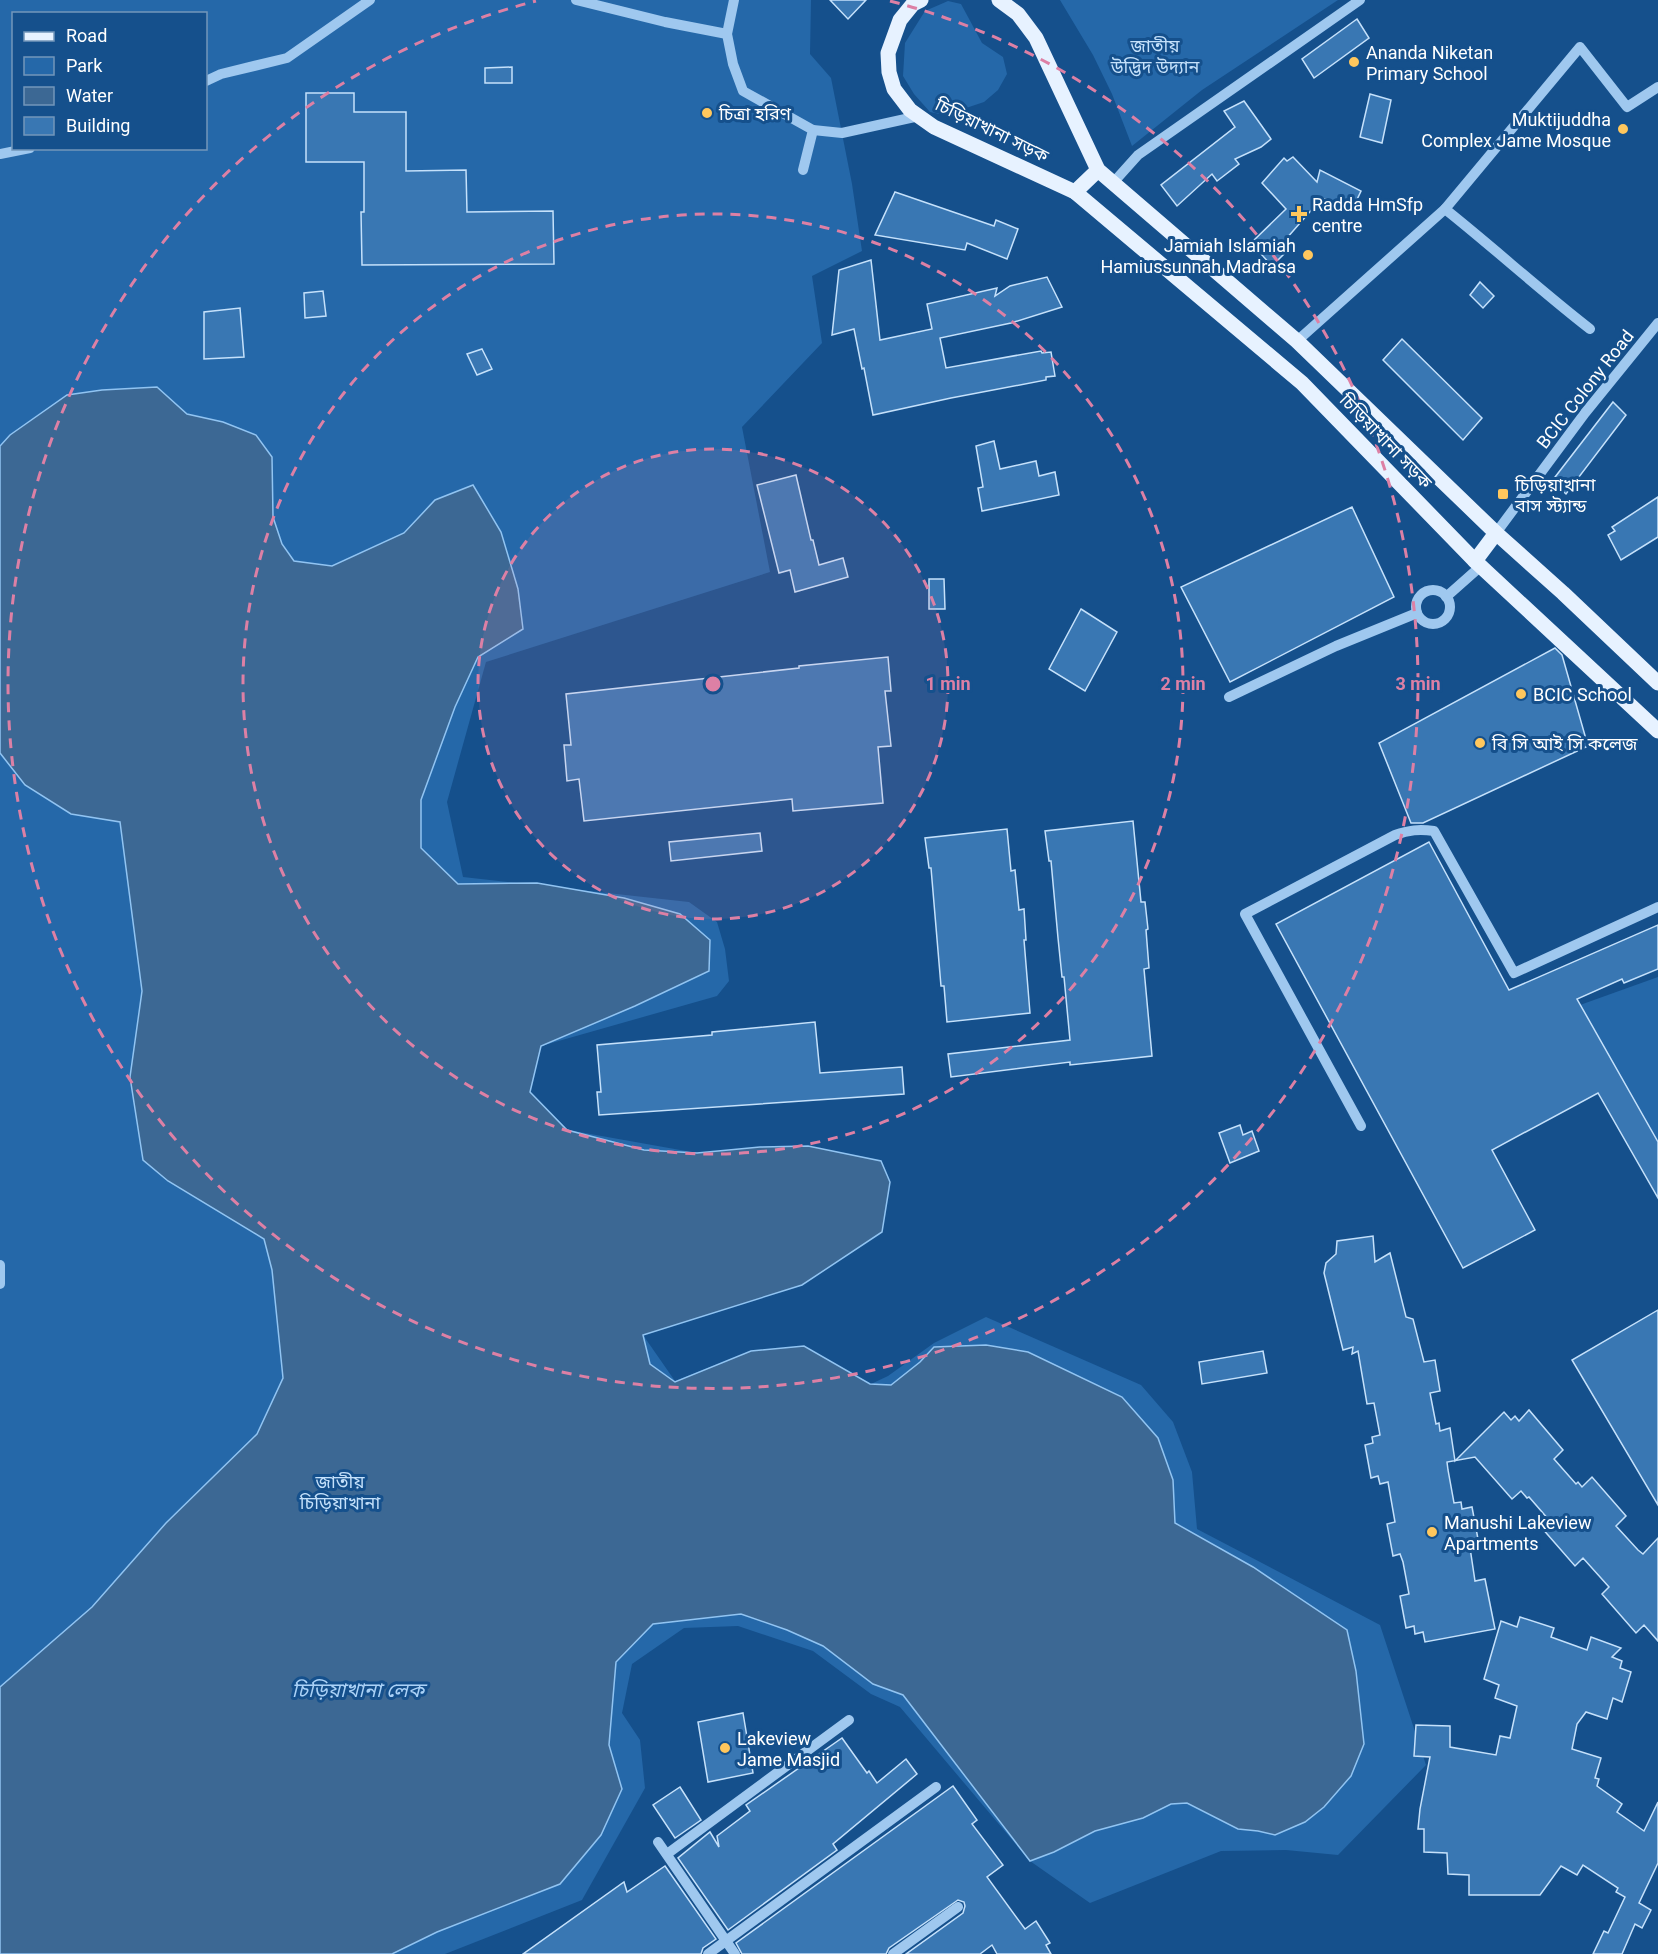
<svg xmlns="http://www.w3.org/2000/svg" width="1658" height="1954" font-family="Roboto,'Noto Sans Bengali',sans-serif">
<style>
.green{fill:#2568a9;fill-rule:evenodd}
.water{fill:#3c6894;stroke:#91c4f2;stroke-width:1.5}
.building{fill:#3977b3;stroke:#c5e1fb;stroke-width:1.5}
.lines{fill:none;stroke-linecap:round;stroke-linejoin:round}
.minor{stroke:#9fc8ef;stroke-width:10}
.major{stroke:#e7f2ff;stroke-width:15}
.ring{fill:none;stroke:#dd80a5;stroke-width:3;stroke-dasharray:10 8}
.poi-dot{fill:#ffc75d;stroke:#15508c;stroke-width:2}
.labels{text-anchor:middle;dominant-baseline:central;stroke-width:6;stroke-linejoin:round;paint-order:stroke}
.park-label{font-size:18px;fill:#c5e1fb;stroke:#15508c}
.poi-label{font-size:18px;fill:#fff;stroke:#15508c;text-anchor:start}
.street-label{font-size:18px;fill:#fff;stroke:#15508c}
.water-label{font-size:20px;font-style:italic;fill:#abd2f7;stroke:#15508c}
.centre{fill:#dd80a5;stroke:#15508c;stroke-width:3}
.ring-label{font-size:18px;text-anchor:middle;font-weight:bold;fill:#dd80a5;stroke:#15508c;stroke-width:6;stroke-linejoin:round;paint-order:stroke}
</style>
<rect width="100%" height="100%" fill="#15508c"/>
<!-- green -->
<g class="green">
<path d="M0,0H811L810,54L831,78L852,184L862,251L812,276L822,343L742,427L770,572L486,662L447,802L463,877L689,902L717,922L725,949L729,981L717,996L541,1046L530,1092L568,1130L697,1153L808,1146L881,1161L882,1232L802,1285L643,1335L675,1381L751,1351L804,1346L871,1384L888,1376L934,1343L986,1317L1141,1385L1173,1422L1192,1472L1197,1529L1380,1625L1426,1765L1338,1855L1286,1850L1221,1851L1090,1903L1030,1861L900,1707L871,1694L813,1651L738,1626L684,1628L632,1664L622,1713L640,1740L645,1788L582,1900L445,1954H0ZM14,14H206V148H14Z"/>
<path d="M1060,0H1338L1202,90L1132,146L1112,94L1093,55Z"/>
<path d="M948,1L961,4L982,43L1003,57L1007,74L998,90L984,102L945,115L930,112L914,94L903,76L905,43L925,11Z"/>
<path d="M1658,977V1142L1580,1005Z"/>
</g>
<!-- water -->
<path class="water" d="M157,387L187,414L223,422L256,435L272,457L273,517L282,544L294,561L332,566L404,533L435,500L473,485L501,532L518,589L523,629L478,657L455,707L421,800V848L458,884L537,883L624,898L680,914L710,940L709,971L635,1006L541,1046L530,1092L567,1130L644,1150L697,1153L760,1147L808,1146L881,1161L890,1182L882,1232L802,1285L643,1335L650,1364L675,1382L751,1351L804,1346L870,1384L891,1385L920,1362L934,1347L986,1345L1028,1352L1122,1397L1158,1438L1173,1480L1175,1523L1253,1567L1347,1630L1356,1671L1364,1744L1351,1776L1324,1807L1305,1822L1275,1835L1258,1831L1238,1829L1187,1803L1171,1804L1143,1818L1095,1831L1054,1852L1030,1861L903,1695L873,1684L823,1646L787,1630L741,1614L653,1624L616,1662L609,1745L622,1789L601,1835L560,1884L437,1932L392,1954H0V1687L92,1607L166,1523L257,1434L283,1378L272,1270L264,1239L168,1181L143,1160L130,1077L142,991L120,822L71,814L25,785L0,753V446L10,435L67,395L102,390Z"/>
<!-- building -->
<g class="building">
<path d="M830,0H866L848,19Z"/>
<path d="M1357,19L1369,38L1314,78L1302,59Z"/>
<path d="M512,67V83H485V68Z"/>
<path d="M306,93H354V112H406V171L466,170L467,212L553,211L554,264L362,265L361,212H364V162H306Z"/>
<path d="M1370,94L1391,100L1382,143L1360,137Z"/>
<path d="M1244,101L1271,139L1261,147L1235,159L1239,164L1217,181L1212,174L1177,206L1161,185L1235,127L1224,111Z"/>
<path d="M1293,157L1317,182L1320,170L1361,191L1353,208L1322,198L1286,239L1292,246L1272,266L1251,243L1286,209L1262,183L1284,158L1287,161Z"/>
<path d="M895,192L994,226L996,220L1018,229L1007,259L967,243L965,250L875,235Z"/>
<path d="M871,260L880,340L932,329L927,304L997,288L995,296L1010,286L1047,277L1062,307L1011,323L940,338L946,368L1041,351L1042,353L1051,352L1055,376L1046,377V380L951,398L873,415L864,368L862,369L854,329L832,335L839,270Z"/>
<path d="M1480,282L1494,296L1483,308L1470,295Z"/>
<path d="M323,291L326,316L305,318L304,293Z"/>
<path d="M240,308L244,357L204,359V312Z"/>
<path d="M1402,339L1482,418L1463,440L1383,360Z"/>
<path d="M482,349L492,369L477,375L467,354Z"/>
<path d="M1613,402L1626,415L1566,494L1552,481Z"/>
<path d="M994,441L1000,469L1036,461L1039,476L1055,472L1059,495L982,511L978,488L983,487L976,446Z"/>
<path d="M796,475L811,540H813L819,565L843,558L848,577L795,592L790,570L779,573L757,485Z"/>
<path d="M1658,497V537L1621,560L1608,535L1615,531L1612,527Z"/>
<path d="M1352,507L1394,597L1230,682L1181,587Z"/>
<path d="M929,579H944L945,609H929Z"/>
<path d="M1081,609L1117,632L1085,691L1049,669Z"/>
<path d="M1555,648L1562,655L1588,746L1423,823H1411L1379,743Z"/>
<path d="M888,657L891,691H885L891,746L878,747L883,803L793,811L792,799L584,821L579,779L567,781L564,745H571L566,694L799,668V666Z"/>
<path d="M1133,821L1141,902H1145L1148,929L1146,930L1149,968L1144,969L1152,1056L1070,1065V1062L951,1077L948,1054L1070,1040L1064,977H1062L1058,938L1051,861H1049L1045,831Z"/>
<path d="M1007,829L1011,871L1015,870L1019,910L1024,909L1026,940H1024L1030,1013L947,1022L944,986H941L931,868H929L925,838Z"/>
<path d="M760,833L762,851L671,861L669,842Z"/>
<path d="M1429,842L1509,990L1658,925V969L1624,983L1622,979L1577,999L1658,1142V1198L1598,1093L1492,1150L1535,1230L1463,1268L1276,924Z"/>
<path d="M815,1022L820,1073L902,1067L904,1094L599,1115L597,1092H601L597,1045L712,1035V1032Z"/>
<path d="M1240,1125L1243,1135L1252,1131L1259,1151L1230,1163L1219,1133Z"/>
<path d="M1373,1236L1375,1262L1390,1253L1406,1317L1413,1319L1424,1362L1435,1360L1440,1391L1430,1393L1436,1424L1439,1423L1440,1431L1450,1428L1455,1461L1504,1412L1511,1420L1515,1416L1519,1421L1529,1410L1563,1450L1554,1459L1576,1484L1578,1482L1582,1487L1592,1477L1626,1516L1616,1526L1638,1550L1643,1554L1658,1538V1641L1644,1625L1636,1633L1602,1594L1609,1587L1583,1558L1575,1566L1541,1527L1549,1520L1529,1497L1527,1498L1521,1491L1512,1499L1475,1457L1447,1462L1448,1470L1454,1503L1461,1502L1462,1509L1472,1507L1478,1539L1469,1541L1475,1581L1485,1579L1495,1629L1425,1642L1423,1632L1415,1634L1414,1626L1406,1628L1400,1596L1409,1594L1403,1562L1400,1554L1393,1556L1387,1524L1395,1522L1388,1482L1380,1484L1378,1476L1371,1478L1365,1445L1373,1443L1372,1437L1380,1435L1374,1403L1367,1404L1358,1351L1352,1354L1353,1347L1343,1350L1324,1273L1326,1263L1336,1254L1337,1241Z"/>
<path d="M1658,1310V1505L1572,1360Z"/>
<path d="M1263,1351L1267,1373L1202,1384L1199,1362Z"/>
<path d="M1520,1617L1554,1628L1551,1637L1587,1650L1591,1637L1621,1648L1612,1657L1622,1661L1620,1668L1631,1672L1622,1702L1613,1698L1607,1719L1586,1712L1577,1724L1572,1749L1601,1758L1595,1778L1599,1779L1597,1786L1622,1804L1617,1812L1644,1831L1658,1802V1863L1639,1903L1651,1910L1642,1928L1635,1924L1622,1954H1593L1604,1931L1608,1933L1625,1897L1616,1892L1618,1888L1583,1865L1577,1875L1561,1866L1540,1895H1469V1875L1448,1874L1447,1853L1424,1852V1829H1418L1420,1809L1430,1757L1414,1756L1416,1725L1450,1726V1747L1496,1755L1500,1736L1510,1738L1517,1706L1495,1698L1499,1685L1484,1679L1501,1621L1517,1627Z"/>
<path d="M743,1713L753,1773L708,1782L698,1722Z"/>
<path d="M842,1738L867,1773L869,1771L877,1783L906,1759L917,1774L833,1844L837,1850L728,1930L678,1858L710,1832L719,1847L717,1836L750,1811L746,1805Z"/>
<path d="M953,1786L977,1820L972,1824L1003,1865L987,1877L1025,1929L1036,1921L1050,1943L1046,1945L1051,1954H997L992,1945L980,1954H906L963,1913L965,1906L964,1902L958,1900L889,1948L886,1954H742L736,1943Z"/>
<path d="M680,1787L701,1820L675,1838L653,1805Z"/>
<path d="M665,1866L716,1939L703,1948L701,1954H523L624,1882L627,1892Z"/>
</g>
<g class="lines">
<!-- minor -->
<g class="minor">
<path d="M576,0L665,22L727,34"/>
<path d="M734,0L727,34L733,64L743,91L813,130L803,170"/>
<path d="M206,81L221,74L287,58L370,0"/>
<path d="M813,130L842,133L919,116"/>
<path d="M0,154L30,148"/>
<path d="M1112,184L1138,155L1360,0"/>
<path d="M1445,209L1580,47L1627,107L1658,87"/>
<path d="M1297,341L1445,209C1494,248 1541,291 1590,329"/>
<path d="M1496,533L1585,413L1658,323"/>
<circle cx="1433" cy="607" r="17"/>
<path d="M1446,597L1481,566"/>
<path d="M1229,697L1336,646L1417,613"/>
<path d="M1361,1126L1245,914L1395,835C1409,830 1419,829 1434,831L1514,973L1658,907"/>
<path d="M0,1265V1284"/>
<path d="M658,1842L735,1954"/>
<path d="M667,1854L849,1720"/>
<path d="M708,1954L936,1787"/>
<path d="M893,1954L958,1907"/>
</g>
<!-- major -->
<g class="major">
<path d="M921,0L913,4L900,20L888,53L889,72L894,89L910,110L934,127L1075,192L1302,383L1475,561L1658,731"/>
<path d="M999,0L1018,14L1036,38L1098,170L1297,341L1496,533L1563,593L1658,683"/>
<path d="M1075,192L1098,170"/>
<path d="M1475,561L1496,533"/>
</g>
</g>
<!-- distance rings -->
<circle cx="713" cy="684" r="235" fill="#dd80a5" fill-opacity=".12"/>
<g class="ring">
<circle cx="713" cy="684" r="235"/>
<circle cx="713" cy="684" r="470"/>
<path d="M890 1A705 705 0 1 1 536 1"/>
</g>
<!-- markers -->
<g class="poi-dot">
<circle cx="1354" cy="62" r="6"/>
<circle cx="707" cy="113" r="6"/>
<circle cx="1623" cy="129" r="6"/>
<path d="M1296 205h6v6h6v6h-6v6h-6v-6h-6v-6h6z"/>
<circle cx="1308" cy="255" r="6"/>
<rect x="1497" y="488" width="12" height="12" rx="3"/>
<circle cx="1521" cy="694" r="6"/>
<circle cx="1480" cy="743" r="6"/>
<circle cx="1432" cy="1532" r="6"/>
<circle cx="725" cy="1748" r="6"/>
</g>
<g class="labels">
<!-- park labels -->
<g class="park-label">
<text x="1155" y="45">জাতীয়<tspan x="1155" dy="21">উদ্ভিদ উদ্যান</tspan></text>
<text x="340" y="1481">জাতীয়<tspan x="340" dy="21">চিড়িয়াখানা</tspan></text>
</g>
<!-- poi labels -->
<g class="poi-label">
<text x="1366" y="52">Ananda Niketan<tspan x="1366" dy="21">Primary School</tspan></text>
<text x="719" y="113">চিত্রা হরিণ</text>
<text x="1611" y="119" text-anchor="end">Muktijuddha<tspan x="1611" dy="21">Complex Jame Mosque</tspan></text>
<text x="1312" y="204">Radda HmSfp<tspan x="1312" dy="21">centre</tspan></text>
<text x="1296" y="245" text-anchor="end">Jamiah Islamiah<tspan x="1296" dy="21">Hamiussunnah Madrasa</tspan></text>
<text x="1515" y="484">চিড়িয়াখানা<tspan x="1515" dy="21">বাস স্ট্যান্ড</tspan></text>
<text x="1533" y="694">BCIC School</text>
<text x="1492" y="743">বি সি আই সি কলেজ</text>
<text x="1444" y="1522">Manushi Lakeview<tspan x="1444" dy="21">Apartments</tspan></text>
<text x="737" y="1738">Lakeview<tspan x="737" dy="21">Jame Masjid</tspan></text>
</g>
<!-- street labels -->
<g class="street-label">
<text transform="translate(992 130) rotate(26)">চিড়িয়াখানা সড়ক</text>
<text transform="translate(1585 389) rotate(-52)">BCIC Colony Road</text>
<text transform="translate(1386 441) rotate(46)">চিড়িয়াখানা সড়ক</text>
</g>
<!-- water labels -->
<g class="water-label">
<text x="358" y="1690">চিড়িয়াখানা লেক</text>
</g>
</g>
<circle cx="713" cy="684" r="9" class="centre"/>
<g class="ring-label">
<text x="948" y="690">1 min</text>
<text x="1183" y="690">2 min</text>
<text x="1418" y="690">3 min</text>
</g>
<!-- legend -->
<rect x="12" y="12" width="195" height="138" fill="#15508c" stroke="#7396ba" stroke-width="1.5"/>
<rect x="24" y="32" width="30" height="9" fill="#e7f2ff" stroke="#7396ba" stroke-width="1.5"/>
<text x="66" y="42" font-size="18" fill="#ffffff">Road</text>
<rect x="24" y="57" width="30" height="18" fill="#2568a9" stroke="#7396ba" stroke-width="1.5"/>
<text x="66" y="72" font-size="18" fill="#ffffff">Park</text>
<rect x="24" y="87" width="30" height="18" fill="#3c6894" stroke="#7396ba" stroke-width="1.5"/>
<text x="66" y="102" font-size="18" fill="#ffffff">Water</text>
<rect x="24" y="117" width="30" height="18" fill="#3977b3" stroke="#7396ba" stroke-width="1.5"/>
<text x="66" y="132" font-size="18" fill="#ffffff">Building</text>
</svg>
